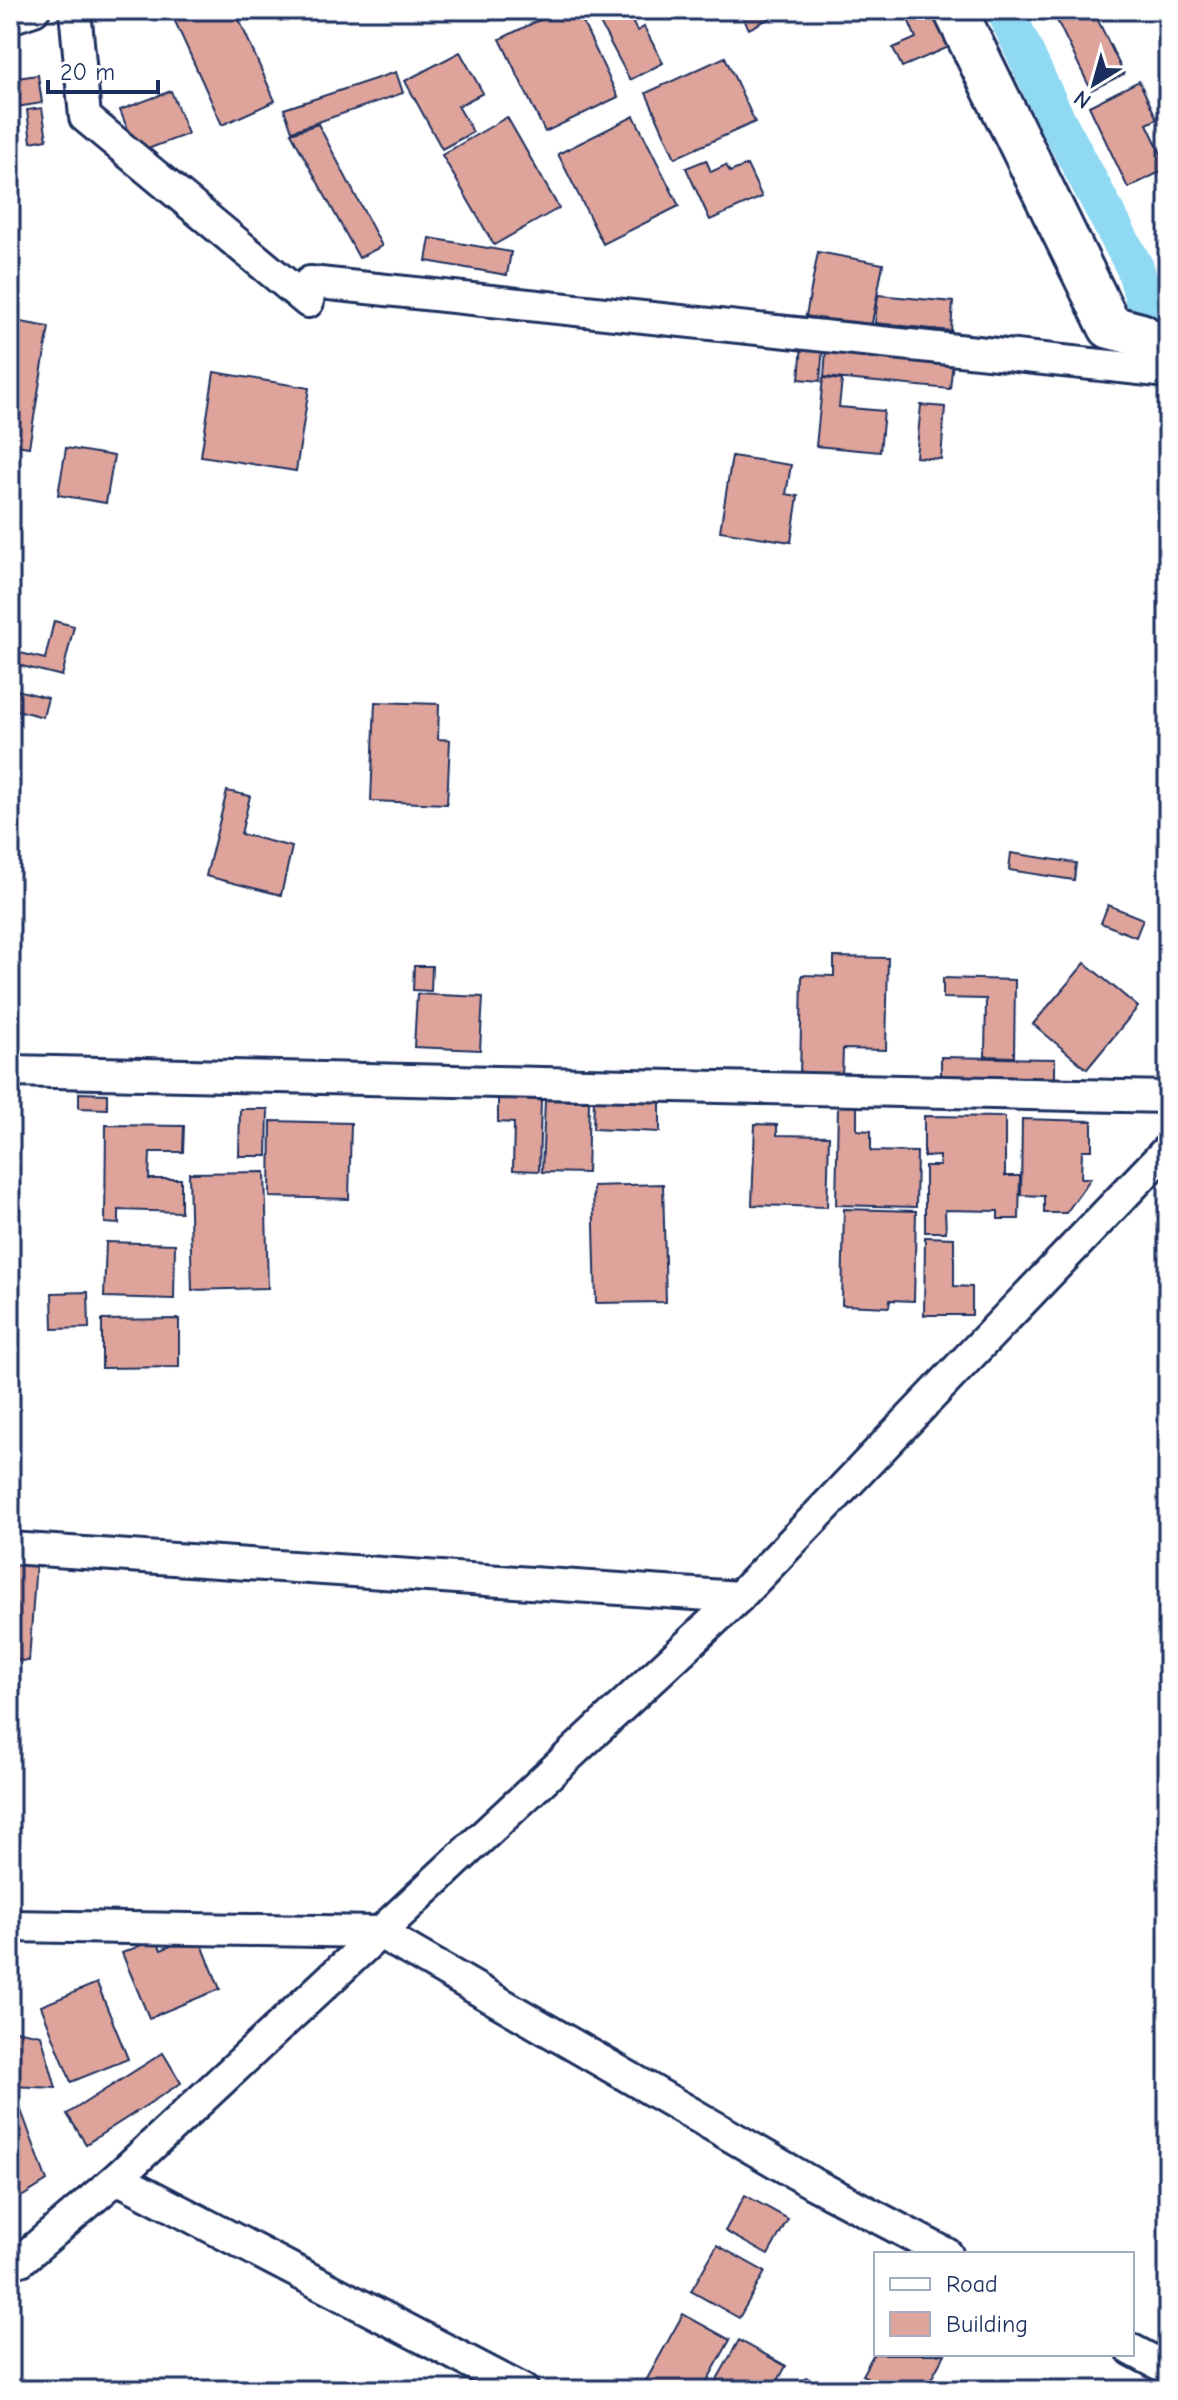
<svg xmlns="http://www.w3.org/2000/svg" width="1178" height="2400" font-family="'Comic Neue',sans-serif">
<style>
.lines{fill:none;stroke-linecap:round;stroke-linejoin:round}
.canal{stroke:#90d9f2;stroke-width:38}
.building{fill:#dea49b;stroke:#1b2f5e;stroke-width:2}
.street-casing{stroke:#1b2f5e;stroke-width:36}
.secondary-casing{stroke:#1b2f5e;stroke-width:48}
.street{stroke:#fff;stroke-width:30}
.secondary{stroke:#fff;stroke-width:42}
</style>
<rect width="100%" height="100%" fill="#fff"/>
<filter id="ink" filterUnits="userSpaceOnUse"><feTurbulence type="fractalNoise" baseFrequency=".0125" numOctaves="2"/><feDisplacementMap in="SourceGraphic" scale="16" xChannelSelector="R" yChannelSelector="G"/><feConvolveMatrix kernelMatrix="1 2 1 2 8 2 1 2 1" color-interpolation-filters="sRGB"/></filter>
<g filter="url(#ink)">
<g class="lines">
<!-- canal -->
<path class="canal" d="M1005,10L1055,117L1135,268L1148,312L1168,341"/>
</g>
<!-- building -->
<g class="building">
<path d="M194,10H235L275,101L222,125L174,19Z"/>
<path d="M560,10H577L618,97L545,132L500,39Z"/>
<path d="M593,10H630L627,11L637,31L644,27L663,63L630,80Z"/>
<path d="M739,10H766L770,18L749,29Z"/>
<path d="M904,10H934L949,47L902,67L893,48L916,38Z"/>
<path d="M1052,10H1093L1124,74L1091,90Z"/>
<path d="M460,52L483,93L458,106L473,132L442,149L405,81Z"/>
<path d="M725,57L755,122L675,158L646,93Z"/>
<path d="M396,72L403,93L292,131L284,109Z"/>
<path d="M38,75L42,103L10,108V79Z"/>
<path d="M1139,81L1157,119L1147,124L1168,168L1128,188L1089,106Z"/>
<path d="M171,91L188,134L137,153L120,110Z"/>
<path d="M42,108L47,139L31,142L27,110Z"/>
<path d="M634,116L679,206L603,244L558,154Z"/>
<path d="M507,117L559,208L494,245L442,155Z"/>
<path d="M318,124L382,246L359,258L291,133Z"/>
<path d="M706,160L711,172L726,165L730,172L747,165L762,197L710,220L686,168Z"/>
<path d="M430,238L511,252L507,275L426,261Z"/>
<path d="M818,252L883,264L871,328L806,316Z"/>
<path d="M878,295L953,302L951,331L875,323Z"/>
<path d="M10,320L49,327L29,447L10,444Z"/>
<path d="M802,345L823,347L820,381L799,379Z"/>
<path d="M826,349L953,361L950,389L824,377Z"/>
<path d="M214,372L309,388L296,471L201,456Z"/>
<path d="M823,378L842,380L839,407L884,411L880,452L816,446Z"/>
<path d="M921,405L945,407L941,459L916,457Z"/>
<path d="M66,448L114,456L106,503L58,495Z"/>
<path d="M732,456L791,465L786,494L798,496L791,542L720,531Z"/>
<path d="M54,621L74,626L62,676L10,663L12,651L45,659Z"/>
<path d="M17,690L48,698L43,717L13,709Z"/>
<path d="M375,702L439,704L438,739L450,740L447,804L371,801Z"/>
<path d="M227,791L250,796L241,834L292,847L281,895L206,876Z"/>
<path d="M1011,853L1076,863L1074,880L1009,870Z"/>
<path d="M1108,905L1143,919L1136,937L1101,923Z"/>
<path d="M834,957L888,958L886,1050L843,1049L842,1078L800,1077L802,975L834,976Z"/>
<path d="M1085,963L1138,1007L1087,1069L1033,1024Z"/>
<path d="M414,966H432L431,991L413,990Z"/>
<path d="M943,978L1015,980L1014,1057L985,1056L986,999L943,998Z"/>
<path d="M417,994L483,997L480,1050L414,1047Z"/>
<path d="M941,1057L1055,1059V1080L941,1078Z"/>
<path d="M79,1093L107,1094V1109L79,1108Z"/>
<path d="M498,1098L541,1100L539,1171L513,1170L514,1123L498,1122Z"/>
<path d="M545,1100L589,1101L587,1173L542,1172Z"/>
<path d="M594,1100L660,1102V1132L593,1129Z"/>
<path d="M838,1105H857V1130L871,1131V1151L917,1152L916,1207L836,1205Z"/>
<path d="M240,1109H268L267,1156H239Z"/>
<path d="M924,1116L1005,1117V1176H1020L1019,1219H998V1211L945,1210L946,1232H925V1166H940L939,1156L924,1157Z"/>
<path d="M1022,1119L1092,1121V1150H1082L1081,1178H1091L1066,1213H1044V1196L1021,1195Z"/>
<path d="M271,1121L351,1123L349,1199L270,1197Z"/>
<path d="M755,1124L777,1125V1135L829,1136L827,1207L752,1205Z"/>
<path d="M106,1125L184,1126L183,1152H150L149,1179H181V1212L119,1210V1224L105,1223Z"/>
<path d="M265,1172L268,1288L192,1290L189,1173Z"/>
<path d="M663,1184L666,1302L596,1303L593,1186Z"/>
<path d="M844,1209L916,1211L914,1301L890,1300L889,1307L842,1305Z"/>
<path d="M925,1237L954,1238V1286L972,1287V1315H924Z"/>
<path d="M106,1242L175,1244L174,1299L104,1297Z"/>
<path d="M88,1292L89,1328L53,1329L52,1293Z"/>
<path d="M179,1319V1367L102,1368V1320Z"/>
<path d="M10,1560L36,1562L29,1661L10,1660Z"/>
<path d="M198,1935L220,1989L149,2018L122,1953L156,1939L161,1950Z"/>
<path d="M97,1983L128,2059L71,2082L41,2006Z"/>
<path d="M10,2029L41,2035L56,2088L10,2086Z"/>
<path d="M163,2053L181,2083L86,2144L67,2114Z"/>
<path d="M14,2091L47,2181L10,2204V2092Z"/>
<path d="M745,2195L788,2219L768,2255L725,2231Z"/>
<path d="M717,2245L765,2272L739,2318L691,2291Z"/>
<path d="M683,2314L730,2340L702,2390H645L642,2388Z"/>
<path d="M739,2340L786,2366L773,2390H711Z"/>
<path d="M876,2350V2354H945L925,2390H890L862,2375Z"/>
<path d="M806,2377L829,2390H798Z"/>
</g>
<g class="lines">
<!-- street casing -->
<g class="street-casing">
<g id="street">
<path d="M75,10L85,117L308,302L310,282L1168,372"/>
<path d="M10,18L34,10"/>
<path d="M10,1071L1168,1097"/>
<path d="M10,1548L739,1597"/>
<path d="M10,1926L378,1932L812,2183L947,2254"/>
<path d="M117,2178L523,2390"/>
<path d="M21,2260L117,2178L739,1597L1168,1149"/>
<path d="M1132,2350L1168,2369"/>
</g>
</g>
<!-- secondary casing -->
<g class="secondary-casing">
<path id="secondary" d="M955,10L1110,327L1141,335L1168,357"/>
</g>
<!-- street -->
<use href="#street" class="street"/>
<!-- secondary -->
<use href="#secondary" class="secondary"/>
</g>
</g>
<!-- margin -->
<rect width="1178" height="2400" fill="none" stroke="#fff" stroke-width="40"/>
<rect x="20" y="20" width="1138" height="2360" fill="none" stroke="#1b2f5e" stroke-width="3" filter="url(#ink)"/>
<!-- legend -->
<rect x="874" y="2252" width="260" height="104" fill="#ffffff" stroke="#a4acbf" stroke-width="2"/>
<rect x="890" y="2278" width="40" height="12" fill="#ffffff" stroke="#a4acbf" stroke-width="2"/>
<text x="946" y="2292" font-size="24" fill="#1b2f5e">Road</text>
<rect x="890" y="2312" width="40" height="24" fill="#dea49b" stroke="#a4acbf" stroke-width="2"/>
<text x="946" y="2332" font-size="24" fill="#1b2f5e">Building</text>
<!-- north arrow -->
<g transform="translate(1094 84) rotate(217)" stroke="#ffffff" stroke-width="6" paint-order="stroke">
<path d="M0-6L14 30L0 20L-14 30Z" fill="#1b2f5e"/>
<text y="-12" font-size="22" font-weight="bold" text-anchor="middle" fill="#1b2f5e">N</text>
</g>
<!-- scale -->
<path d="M48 80v12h110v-12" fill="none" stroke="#1b2f5e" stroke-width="4"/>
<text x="60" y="80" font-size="24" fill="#1b2f5e" stroke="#ffffff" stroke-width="6" paint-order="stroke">20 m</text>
</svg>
